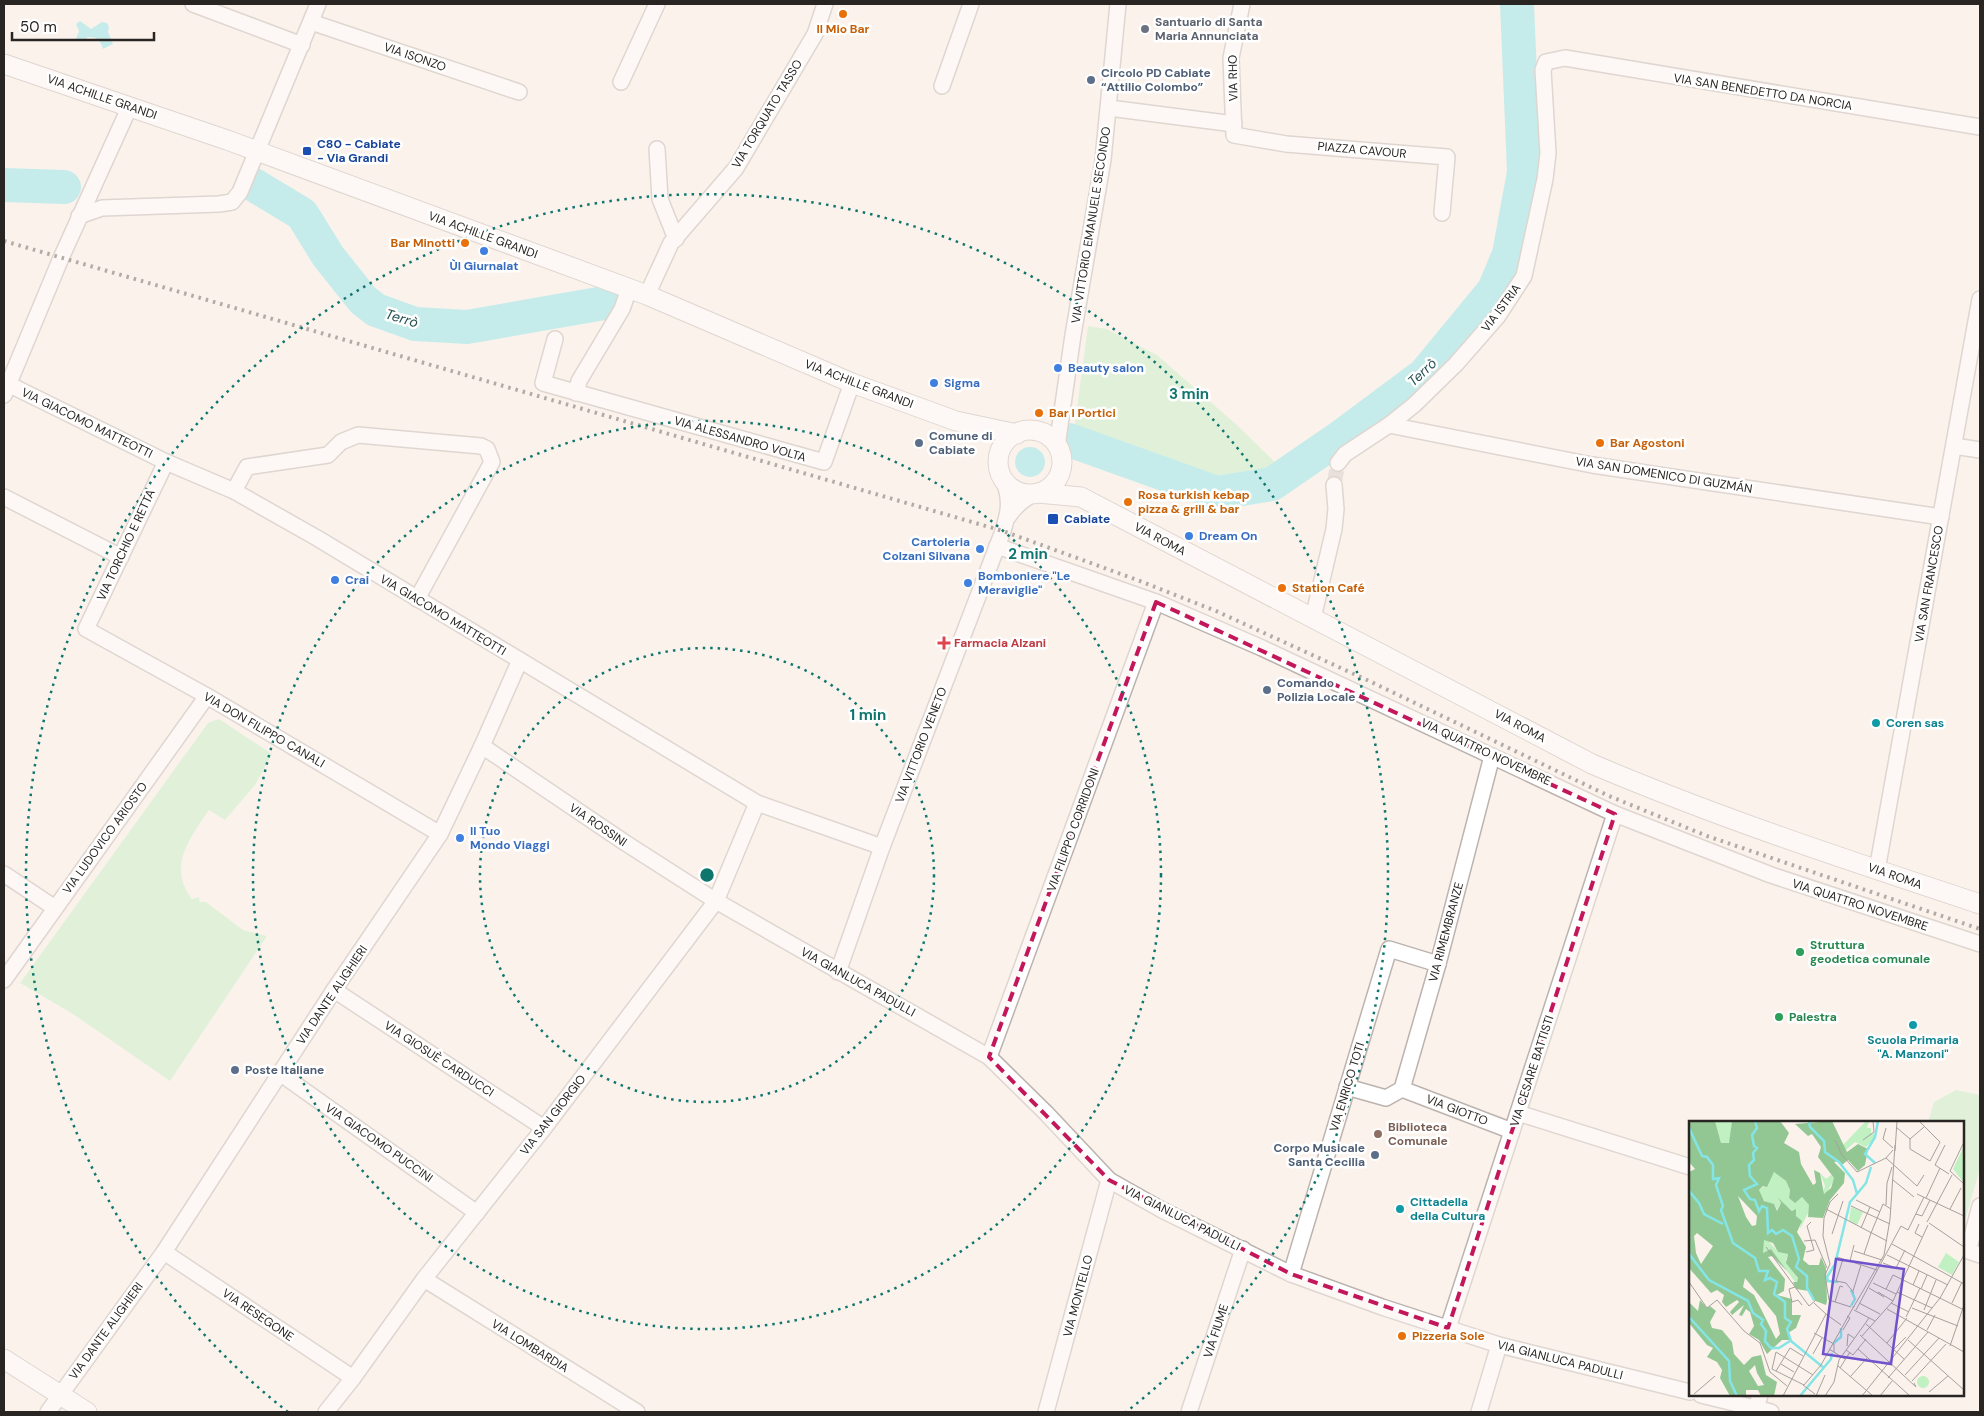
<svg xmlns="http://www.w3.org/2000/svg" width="1984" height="1416" font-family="'DM Sans',sans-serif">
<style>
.green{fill:#c1f0c2}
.water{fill:#84e5e7}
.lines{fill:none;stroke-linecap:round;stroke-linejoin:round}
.river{stroke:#84e5e7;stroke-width:34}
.minor-tunnel{stroke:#d1c9c4;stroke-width:15;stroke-dasharray:15 8;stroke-linecap:butt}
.minor-casing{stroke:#bcb3ae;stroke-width:18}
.tertiary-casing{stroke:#bcb3ae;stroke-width:21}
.minor{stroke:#fff;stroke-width:15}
.tertiary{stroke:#fff;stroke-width:19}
.rail{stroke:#57524f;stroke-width:4;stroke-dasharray:2.5 5;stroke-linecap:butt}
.marked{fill:none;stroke:#c2185b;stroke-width:4;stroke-dasharray:10 6;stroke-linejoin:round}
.ring{fill:none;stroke:#0f766e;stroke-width:2.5;stroke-dasharray:2.5 5}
.food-dot{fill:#e8710a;stroke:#fff;stroke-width:2}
.worship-dot{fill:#6b7280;stroke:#fff;stroke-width:2}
.service-dot{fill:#5c6f8a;stroke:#fff;stroke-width:2}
.transit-dot{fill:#1a4fb4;stroke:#fff;stroke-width:2}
.shop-dot{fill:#3f7fe0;stroke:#fff;stroke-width:2}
.health-dot{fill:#e0444e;stroke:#fff;stroke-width:2}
.culture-dot{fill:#0f9aa8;stroke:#fff;stroke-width:2}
.leisure-dot{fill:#2e9e5b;stroke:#fff;stroke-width:2}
.education-dot{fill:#8d6e63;stroke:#fff;stroke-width:2}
.labels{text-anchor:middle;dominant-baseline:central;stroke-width:5;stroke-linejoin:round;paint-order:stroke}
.worship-label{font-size:12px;font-weight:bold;fill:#5b616d;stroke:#fff;text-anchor:start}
.food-label{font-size:12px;font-weight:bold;fill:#c56008;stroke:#fff;text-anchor:start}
.street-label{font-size:12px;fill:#292523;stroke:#fff}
.service-label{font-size:12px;font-weight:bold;fill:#4e5e75;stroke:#fff;text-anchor:start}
.transit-label{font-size:12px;font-weight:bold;fill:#164399;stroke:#fff;text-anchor:start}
.shop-label{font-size:12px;font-weight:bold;fill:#366cbe;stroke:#fff;text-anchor:start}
.health-label{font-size:12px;font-weight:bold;fill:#be3a42;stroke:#fff;text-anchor:start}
.culture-label{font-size:12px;font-weight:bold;fill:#0d838f;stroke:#fff;text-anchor:start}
.leisure-label{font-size:12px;font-weight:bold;fill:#27864d;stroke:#fff;text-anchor:start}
.education-label{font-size:12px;font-weight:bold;fill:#785e54;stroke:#fff;text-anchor:start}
.water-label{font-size:14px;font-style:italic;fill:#255152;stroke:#fff}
.inset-river{fill:none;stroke:#84e5e7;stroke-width:2.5}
.inset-road{fill:none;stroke:#a7a09c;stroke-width:1}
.view{fill:#7053cc;fill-opacity:0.15;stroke:#7053cc;stroke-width:2.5}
.inset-edge{fill:none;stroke:#292523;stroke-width:2.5}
.centre{fill:#0f766e;stroke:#fff;stroke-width:2.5}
.ring-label{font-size:15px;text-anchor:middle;font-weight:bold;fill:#0f766e;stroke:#fff;stroke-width:5;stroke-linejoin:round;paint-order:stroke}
</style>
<rect width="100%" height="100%" fill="#fbf2ec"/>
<!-- green -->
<g class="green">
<path d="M1088,326L1107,329L1157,355L1237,425L1282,469C1223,500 1191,479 1135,458C1115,450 1094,444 1073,437Z"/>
<path d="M219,719L272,754L255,785L225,820L209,810C190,838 167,867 192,899L199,897L200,902H206L243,930L267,936L170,1081L73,1014L20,983L208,723Z"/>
<path d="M1956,1090L1980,1095V1169L1963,1227V1122H1928L1934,1102Z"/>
</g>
<!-- water -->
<g class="water">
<path d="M80,21L91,29L102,22L107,23L109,27L108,32L113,44L103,49C100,40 98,37 88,37L84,41L76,39L79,31L76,24Z"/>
<circle cx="1030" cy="462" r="15"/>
</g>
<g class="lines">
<!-- river -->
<g class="river">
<path d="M4,185L64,187"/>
<path d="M254,185L302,214L328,256L363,300L376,310L415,324L467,327L604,303"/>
<path d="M1069,440L1217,493L1272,484L1342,436L1424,375L1494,290L1509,254L1524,172L1517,4"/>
</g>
<!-- minor-tunnel -->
<path class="minor-tunnel" d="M1334,485L1338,463"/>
<!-- minor casing -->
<g class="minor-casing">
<g id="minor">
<path d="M193,4L302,45"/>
<path d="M1242,4L1231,58L1234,135L1286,144L1447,157L1442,213"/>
<path d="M311,22L519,92"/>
<path d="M621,82L657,4"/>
<path d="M942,86L971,4"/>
<path d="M1109,108L1234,124"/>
<path d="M657,149L660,199L676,239"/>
<path d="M79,216L102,208L219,204L232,202L240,192L318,4"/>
<path d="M647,295L671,243L736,168L815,34L825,4"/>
<path d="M555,339L543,383L824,462L852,383"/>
<path d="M4,382L166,462L234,491L317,538L757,803L882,847"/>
<path d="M576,393L579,381L622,309L629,289"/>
<path d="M4,395L61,258L130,106"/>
<path d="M1389,425L1592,465L1941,517"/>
<path d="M1057,446L1073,335L1103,160L1118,4"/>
<path d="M1954,446L1980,450"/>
<path d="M166,462L86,629L207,696L440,834"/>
<path d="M1338,463L1345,454L1389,425L1414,405L1456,364L1498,316L1524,276L1545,179L1548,153L1543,70L1546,62L1565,58L1980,127"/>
<path d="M234,491L247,467L328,455L341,442L358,435L481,446L487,449L492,462L417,599"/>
<path d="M4,497L121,557"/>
<path d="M1008,517C1015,506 1022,501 1033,494"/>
<path d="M997,546L1156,602L1262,648L1615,814L1771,875L1980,944"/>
<path d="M1313,618L1334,529L1336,509L1334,485"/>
<path d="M482,746L624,842L716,901L989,1057L1046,1113L1109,1180L1162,1210L1291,1274L1382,1307L1499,1345L1690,1392"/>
<path d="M1877,870L1980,299"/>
<path d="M4,874L55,908"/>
<path d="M838,972L882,847L1003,531C1009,511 1011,501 1004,481"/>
<path d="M4,980L207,696"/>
<path d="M334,990L544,1128"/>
<path d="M989,1057L1156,602"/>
<path d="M281,1074L477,1213"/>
<path d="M1347,1087L1386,1098L1402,1089L1438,964L1492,756"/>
<path d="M1402,1089L1512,1131"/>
<path d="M1518,1113L1690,1167"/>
<path d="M1980,1206L1968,1251L1980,1255"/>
<path d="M164,1252L353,1378"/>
<path d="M1291,1274L1389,949L1438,964"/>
<path d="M424,1279L637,1412"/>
<path d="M1448,1328L1615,814"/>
<path d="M1701,1395L1771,1412"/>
<path d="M48,1412L164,1252L334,990L440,834L482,746L520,660"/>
<path d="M326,1412L353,1378L424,1279L544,1128L716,901L757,803"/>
<path d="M1046,1412L1109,1180"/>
<path d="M1189,1412L1243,1249"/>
<path d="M1479,1412L1499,1345"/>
<path d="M1755,1412L1760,1395"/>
</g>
</g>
<!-- tertiary casing -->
<g class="tertiary-casing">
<g id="tertiary">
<path d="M4,64L227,140L647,295L852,383L956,421L1017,434"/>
<circle cx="1030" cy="462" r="32"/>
<path d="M1038,493L1081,497L1592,764C1719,818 1850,861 1980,904"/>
<path d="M4,1359L87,1412"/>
</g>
</g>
<!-- minor -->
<use href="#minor" class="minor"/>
<!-- tertiary -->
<use href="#tertiary" class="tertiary"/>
<!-- rail -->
<path class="rail" d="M4,241L1003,531L1140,581L1216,611L1367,680L1609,796L1707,836L1980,929"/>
</g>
<!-- marked area -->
<path d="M0 0H1984V1416H0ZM1156,602L1615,814L1448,1328L1291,1274L1109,1180L989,1057Z" fill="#fbf2ec" fill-opacity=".55" fill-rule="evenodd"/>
<path class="marked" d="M1156,602L1615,814L1448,1328L1291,1274L1109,1180L989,1057Z"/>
<!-- distance rings -->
<g class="ring">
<circle cx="707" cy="875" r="227"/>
<circle cx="707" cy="875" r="454"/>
<path d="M288 1412A681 681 0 1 1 1126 1412"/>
</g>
<!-- markers -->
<g class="food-dot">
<circle cx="843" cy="14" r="5"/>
<circle cx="465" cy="243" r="5"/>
<circle cx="1039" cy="413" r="5"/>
<circle cx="1600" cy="443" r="5"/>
<circle cx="1128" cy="502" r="5"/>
<circle cx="1282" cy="588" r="5"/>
<circle cx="1402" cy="1336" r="5"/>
</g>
<circle class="worship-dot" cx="1145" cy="29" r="5"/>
<g class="service-dot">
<circle cx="1091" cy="80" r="5"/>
<circle cx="919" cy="443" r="5"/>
<circle cx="1267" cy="690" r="5"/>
<circle cx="235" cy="1070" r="5"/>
<circle cx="1375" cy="1155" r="5"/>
</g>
<g class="transit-dot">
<rect x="302" y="146" width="10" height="10" rx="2.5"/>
<rect x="1047" y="513" width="12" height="12" rx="2.5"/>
</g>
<g class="shop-dot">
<circle cx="484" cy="251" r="5"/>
<circle cx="1058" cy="368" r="5"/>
<circle cx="934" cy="383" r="5"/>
<circle cx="1189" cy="536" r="5"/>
<circle cx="980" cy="549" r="5"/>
<circle cx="335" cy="580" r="5"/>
<circle cx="968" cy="583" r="5"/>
<circle cx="460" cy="838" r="5"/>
</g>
<path class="health-dot" d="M941.5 635.5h5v5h5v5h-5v5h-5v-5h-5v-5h5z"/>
<g class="culture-dot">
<circle cx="1876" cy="723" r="5"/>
<circle cx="1913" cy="1025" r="5"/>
<circle cx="1400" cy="1209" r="5"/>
</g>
<g class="leisure-dot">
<circle cx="1800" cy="952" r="5"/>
<circle cx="1779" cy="1017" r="5"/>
</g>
<circle class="education-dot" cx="1378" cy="1134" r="5"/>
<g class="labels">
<!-- worship labels -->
<g class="worship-label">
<text x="1155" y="22">Santuario di Santa<tspan x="1155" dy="14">Maria Annunciata</tspan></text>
</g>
<!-- food labels -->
<g class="food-label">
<text x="843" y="29" text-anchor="middle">Il Mio Bar</text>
<text x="455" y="243" text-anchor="end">Bar Minotti</text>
<text x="1049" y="413">Bar I Portici</text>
<text x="1610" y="443">Bar Agostoni</text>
<text x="1138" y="495">Rosa turkish kebap<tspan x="1138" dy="14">pizza &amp; grill &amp; bar</tspan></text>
<text x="1292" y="588">Station Café</text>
<text x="1412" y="1336">Pizzeria Sole</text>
</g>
<!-- street labels -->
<g class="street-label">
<text transform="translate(415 57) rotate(19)">VIA ISONZO</text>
<text transform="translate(1233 78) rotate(-91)">VIA RHO</text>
<text transform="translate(1763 92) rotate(9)">VIA SAN BENEDETTO DA NORCIA</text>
<text transform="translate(102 97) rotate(19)">VIA ACHILLE GRANDI</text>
<text transform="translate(767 114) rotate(-59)">VIA TORQUATO TASSO</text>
<text transform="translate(1362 150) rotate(5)">PIAZZA CAVOUR</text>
<text transform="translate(1091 225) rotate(-81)">VIA VITTORIO EMANUELE SECONDO</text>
<text transform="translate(483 235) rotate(20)">VIA ACHILLE GRANDI</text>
<text transform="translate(1501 308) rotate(-53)">VIA ISTRIA</text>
<text transform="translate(859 384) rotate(21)">VIA ACHILLE GRANDI</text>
<text transform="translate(87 423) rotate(26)">VIA GIACOMO MATTEOTTI</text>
<text transform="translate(740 439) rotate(16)">VIA ALESSANDRO VOLTA</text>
<text transform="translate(1664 475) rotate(9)">VIA SAN DOMENICO DI GUZMÁN</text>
<text transform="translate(1160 539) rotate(28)">VIA ROMA</text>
<text transform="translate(126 545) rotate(-65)">VIA TORCHIO E RETTA</text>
<text transform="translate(1929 584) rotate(-80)">VIA SAN FRANCESCO</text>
<text transform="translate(443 615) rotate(31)">VIA GIACOMO MATTEOTTI</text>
<text transform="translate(1520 726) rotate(28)">VIA ROMA</text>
<text transform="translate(264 730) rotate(30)">VIA DON FILIPPO CANALI</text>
<text transform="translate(921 745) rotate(-69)">VIA VITTORIO VENETO</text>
<text transform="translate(1486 752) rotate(25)">VIA QUATTRO NOVEMBRE</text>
<text transform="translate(598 825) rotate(34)">VIA ROSSINI</text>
<text transform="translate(1073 830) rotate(-70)">VIA FILIPPO CORRIDONI</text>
<text transform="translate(105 838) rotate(-54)">VIA LUDOVICO ARIOSTO</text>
<text transform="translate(1895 876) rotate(19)">VIA ROMA</text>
<text transform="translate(1860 905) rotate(18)">VIA QUATTRO NOVEMBRE</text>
<text transform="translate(1446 932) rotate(-75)">VIA RIMEMBRANZE</text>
<text transform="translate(858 982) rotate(29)">VIA GIANLUCA PADULLI</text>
<text transform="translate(332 995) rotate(-56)">VIA DANTE ALIGHIERI</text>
<text transform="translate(439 1059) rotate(33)">VIA GIOSUÈ CARDUCCI</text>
<text transform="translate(1532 1071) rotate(-72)">VIA CESARE BATTISTI</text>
<text transform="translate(1347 1087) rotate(-73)">VIA ENRICO TOTI</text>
<text transform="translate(1457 1110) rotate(21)">VIA GIOTTO</text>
<text transform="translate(553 1115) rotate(-52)">VIA SAN GIORGIO</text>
<text transform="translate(379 1143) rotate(35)">VIA GIACOMO PUCCINI</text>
<text transform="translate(1182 1218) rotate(27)">VIA GIANLUCA PADULLI</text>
<text transform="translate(1078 1296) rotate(-75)">VIA MONTELLO</text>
<text transform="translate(258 1315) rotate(34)">VIA RESEGONE</text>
<text transform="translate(106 1331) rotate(-54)">VIA DANTE ALIGHIERI</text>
<text transform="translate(1216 1331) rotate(-72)">VIA FIUME</text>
<text transform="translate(530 1346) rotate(32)">VIA LOMBARDIA</text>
<text transform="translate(1560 1360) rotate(14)">VIA GIANLUCA PADULLI</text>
</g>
<!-- service labels -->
<g class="service-label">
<text x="1101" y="73">Circolo PD Cabiate<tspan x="1101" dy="14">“Attilio Colombo”</tspan></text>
<text x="929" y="436">Comune di<tspan x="929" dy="14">Cabiate</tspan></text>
<text x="1277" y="683">Comando<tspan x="1277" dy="14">Polizia Locale</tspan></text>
<text x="245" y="1070">Poste Italiane</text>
<text x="1365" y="1148" text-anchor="end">Corpo Musicale<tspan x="1365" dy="14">Santa Cecilia</tspan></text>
</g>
<!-- transit labels -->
<g class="transit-label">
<text x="317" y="144">C80 - Cabiate<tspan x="317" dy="14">- Via Grandi</tspan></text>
<text x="1064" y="519">Cabiate</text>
</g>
<!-- shop labels -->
<g class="shop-label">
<text x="484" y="266" text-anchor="middle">Ùl Giurnalat</text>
<text x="1068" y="368">Beauty salon</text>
<text x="944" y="383">Sigma</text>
<text x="1199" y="536">Dream On</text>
<text x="970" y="542" text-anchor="end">Cartoleria<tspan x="970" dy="14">Colzani Silvana</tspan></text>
<text x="978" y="576">Bomboniere "Le<tspan x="978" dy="14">Meraviglie"</tspan></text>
<text x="345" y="580">Crai</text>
<text x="470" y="831">Il Tuo<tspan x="470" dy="14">Mondo Viaggi</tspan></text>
</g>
<!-- health labels -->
<g class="health-label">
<text x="954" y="643">Farmacia Alzani</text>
</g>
<!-- culture labels -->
<g class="culture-label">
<text x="1886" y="723">Coren sas</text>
<text x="1913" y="1040" text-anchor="middle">Scuola Primaria<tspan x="1913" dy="14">"A. Manzoni"</tspan></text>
<text x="1410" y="1202">Cittadella<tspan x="1410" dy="14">della Cultura</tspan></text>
</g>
<!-- leisure labels -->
<g class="leisure-label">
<text x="1810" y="945">Struttura<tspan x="1810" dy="14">geodetica comunale</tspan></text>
<text x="1789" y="1017">Palestra</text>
</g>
<!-- education labels -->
<g class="education-label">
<text x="1388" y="1127">Biblioteca<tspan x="1388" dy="14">Comunale</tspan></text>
</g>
<!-- water labels -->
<g class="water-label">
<text transform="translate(402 318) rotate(17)">Terrò</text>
<text transform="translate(1422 372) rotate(-43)">Terrò</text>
</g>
</g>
<!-- overview -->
<g transform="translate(1689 1121)">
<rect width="275" height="275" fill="#fbf2ec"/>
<path d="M26,0H43L41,23L32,22ZM177,0H180L178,7H182V12L186,13L184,19L177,26L166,21L157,29L154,24ZM275,25V62L264,48ZM85,51L97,60L101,69L100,76L105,81L113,76L122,86L111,108L112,101L104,90L88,78L92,82L88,89L85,83L78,82L71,75L70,69L78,63ZM131,52L137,58L142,54L146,57L137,73L134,72L136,65ZM162,86L174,91L168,104L160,100ZM78,118L89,131L99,133L97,139L109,158L107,162L82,129L74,132V119ZM257,132L270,141L263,154L249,146ZM228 261a6 6 0 1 1 12 0a6 6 0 1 1-12 0Z" fill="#c1f0c2"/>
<path d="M0,0H26L32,22H40L43,0H91L100,12L95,22L110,31L112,43L124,64L127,62L125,49L131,52L135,73L142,67L145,57L129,36L132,26L123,13L119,15L106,3L143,0L158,31L169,23L179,28L176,44L169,50L159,39L153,44L150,40L145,41L156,52L155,62L141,79L134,97L119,96L120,84L113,76L106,82L100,77L101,69L97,60L85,51L78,66L74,65L70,69L75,80L85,83L88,90L92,82L89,77L103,90L107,88V95L113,100L108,111L117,126L114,139L120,144H130L132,136L137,147L138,180L137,184L124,179L120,170L107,168L104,161H108L109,157L97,142L99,133L89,131L84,122L75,119L74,132L82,128L98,150L83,135L79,136L96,158L95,170L88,174L103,178V194H112L107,207L99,212L102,219H93L78,233L70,219L60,213L65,205L61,191L57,188L53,195L50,194L55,184L43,194L41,191L50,181L48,179L37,186L33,181L35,174L28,169L22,172L0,147V51L6,48L0,41ZM49,75L68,95L67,104L63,105L57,96ZM8,112L24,125L12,143L7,132L5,115ZM56,157L87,195L91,213L87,218L65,174L54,166ZM11,179L18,187L21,185L27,190L21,201L23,207L33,209L43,221L45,233L55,244L63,236L72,234L77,254L88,261L85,275H72L69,269H57V275H41L31,257L33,249L28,241L18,236L24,227L18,224L0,202V181L9,190ZM66,244L68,252L75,264L69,265L60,250Z" fill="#92c794" fill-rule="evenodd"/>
<path class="inset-river" d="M66,0L68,7L63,14L65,25L68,27L64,32L65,39L60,44L61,55L68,63L55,69L61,78L66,79L70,90L73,85L78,87L79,112L83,109L87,113L94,109L103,115L110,138L107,146L118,155V167L125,179M120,0L121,6L135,20L136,31L150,41L164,59L168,73L161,81L146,143L138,156L139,160L149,161M0,7L13,35L18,36L24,44V58L30,57L27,64L34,85L32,89L44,122L66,137L70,150H79L76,159L81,157L88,161L85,173L96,181V197L102,201L98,208L102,220L135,247M186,42L176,33L186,16L189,0M0,70L10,82L15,93L34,103M168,73L177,62L182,46M0,133L20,159L59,180L64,192L74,199L72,203L77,210L76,220L82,227H90L101,220M162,185L166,178L162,169M0,196L40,240L41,260L48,275M145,222L152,216V207M111,275L142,238L143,232"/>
<path class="inset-road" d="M207,6L221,18V28L241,40L251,21L230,0M197,7L194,18L204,27M221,18L235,6M146,19L153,34L168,51L197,37L204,29M174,19L185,11L184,0M206,30L208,0M197,37L228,65L235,54M246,44L256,24M246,44L260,53M261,50L275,21M261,50L275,63M204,59L225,76M228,73L275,95M237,77L251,47M167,79L191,91M197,84L198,62L203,46M162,85L201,103M137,88L198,120M261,88L272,67M227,93L233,95L241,79M238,101L263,54M240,102L275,126M230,103L226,112L233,116M172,107L181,86M182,112L194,83L202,88M143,113L154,80M115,120L126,119L138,147M203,123L275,163M77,126L120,185L126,180M165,130L193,139M117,131L125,129L118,105L122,101M175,133L182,112M198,134L259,164M148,136L188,149M154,138L147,160L157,162L165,172M161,140L165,124M194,142L207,147L216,129M0,161L18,187L28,179L55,210L71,222L81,251L98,265M184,162L207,173M224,164L230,150M106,166L100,168L103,181L109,179L113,184M180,167L195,176M197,168L204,154L273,188M232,168L238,154M164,170L172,144M189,171L204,180M208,171L243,187M140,179L136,154L141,143L134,115L135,97L141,81L149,73M140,179L162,186M146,181L151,165L154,166M125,182L137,193M170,182L191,193M202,182L220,191M263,182L273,161M164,187L195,134L201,98L206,24M223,187L269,205M198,188L275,231M165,189L186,200M167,189L212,105L219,109L235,76M235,189L247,159M137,193L152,204M217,196L231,167M177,203L215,238M154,209L161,197L158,195M238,209L246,194M125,212L145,223V231M171,214L227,266L225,262M173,215L204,180L239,104M219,219L275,269M198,222L218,197M158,225L159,213L165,217M261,225L275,184M140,228L156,238M169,228L221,275M205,228L217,216M157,229L164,234L177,218M87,231L83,248L115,264L132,244L165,185M87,231L124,254M124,233L133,217M92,243L105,251M149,245L184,275M151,247L161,231M87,250L101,227L114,235M216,254L250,217M161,256L178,237M199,257L239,211M223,260L257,223M114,264L126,273M240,271L259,255M5,273L26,255M94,275L137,193M127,275L136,254M136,275L145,261L150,239L180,197M173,275L251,177L275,134M191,275L203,260"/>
<path class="view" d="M147,138L215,148L202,243L134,233Z"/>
<rect width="275" height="275" class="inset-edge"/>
</g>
<circle cx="707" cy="875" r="8" class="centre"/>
<g class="ring-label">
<text x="1189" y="399">3 min</text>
<text x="1028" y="559">2 min</text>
<text x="868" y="720">1 min</text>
</g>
<!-- border -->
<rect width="1984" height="1416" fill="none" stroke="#292523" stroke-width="10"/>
<!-- scale -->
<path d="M12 32v8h142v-8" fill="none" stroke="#292523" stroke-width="2.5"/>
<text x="20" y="32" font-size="15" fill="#292523" stroke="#ffffff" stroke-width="4" paint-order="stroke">50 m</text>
</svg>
